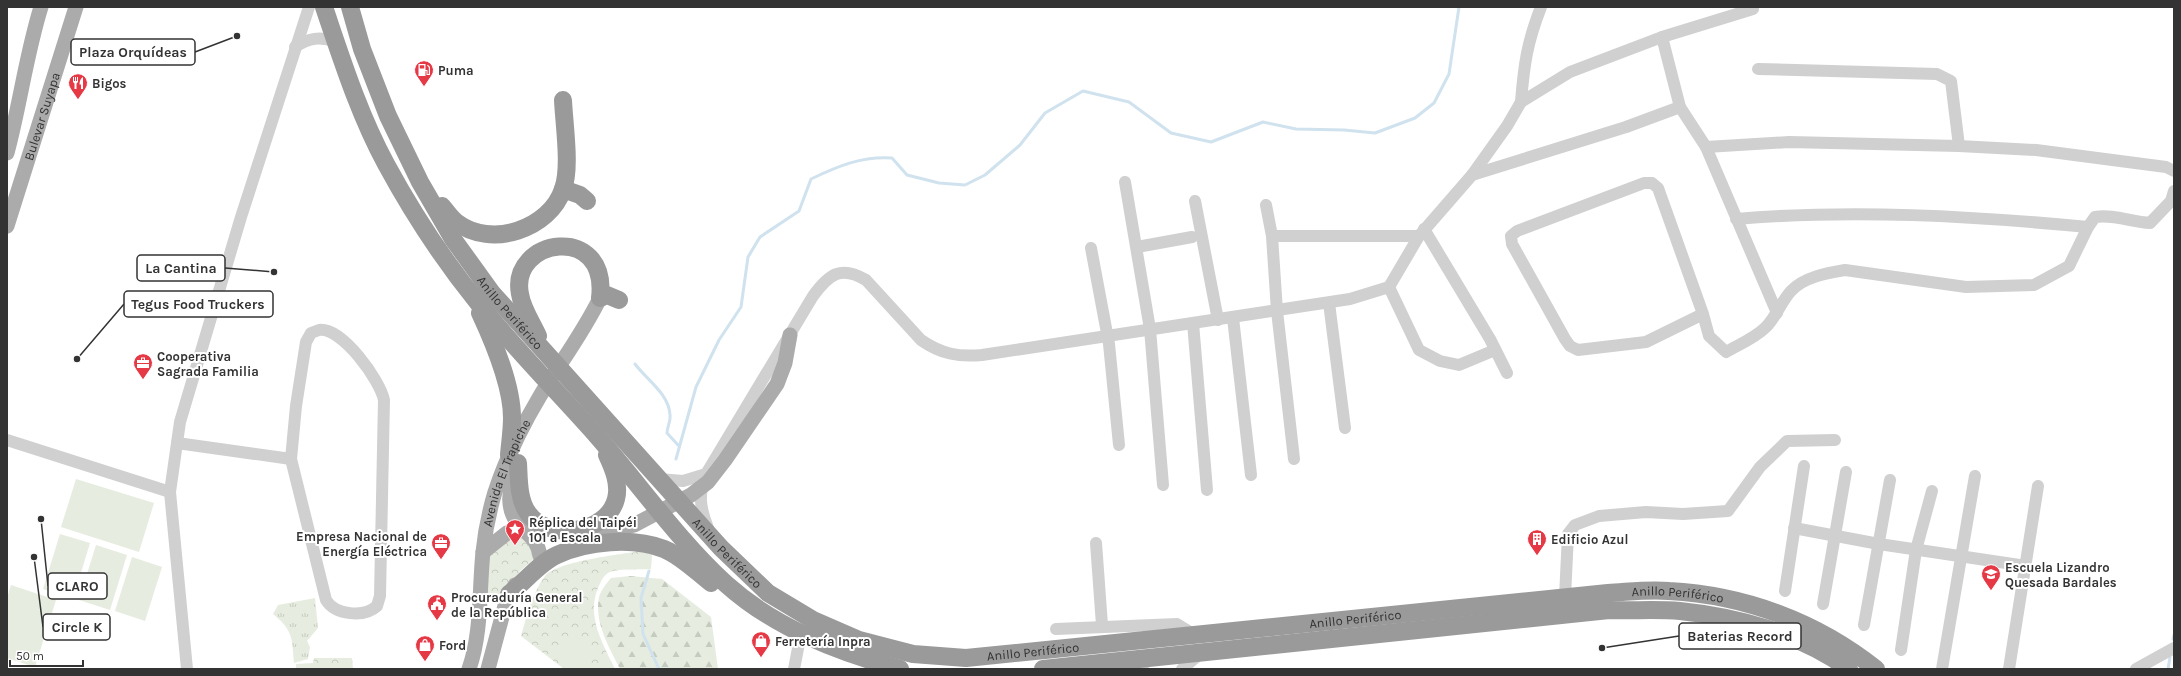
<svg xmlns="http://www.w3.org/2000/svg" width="2181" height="676" font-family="Karla,sans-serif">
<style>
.grass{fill:url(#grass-tufts)}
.forest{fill:url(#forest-firs)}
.park{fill:url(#park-crowns)}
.garden{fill:#e6ecdf}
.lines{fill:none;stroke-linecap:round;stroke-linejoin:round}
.stream{stroke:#cfe2ee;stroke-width:3}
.minor{stroke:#d0d0d0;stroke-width:12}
.major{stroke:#ababab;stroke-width:15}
.highway{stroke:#9a9a9a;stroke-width:18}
.labels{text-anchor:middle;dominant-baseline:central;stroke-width:4;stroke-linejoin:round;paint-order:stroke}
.poi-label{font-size:13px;font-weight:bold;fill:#333;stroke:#fff;text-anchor:start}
.street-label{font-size:13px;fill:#333;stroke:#fff}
.leader{fill:none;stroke:#333;stroke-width:1.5}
.callout-dot{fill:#333;stroke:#fff;stroke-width:1.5}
.callout{fill:#fff;stroke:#333;stroke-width:1.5}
.callout-label{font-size:14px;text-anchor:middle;font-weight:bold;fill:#333}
</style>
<defs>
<pattern id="grass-tufts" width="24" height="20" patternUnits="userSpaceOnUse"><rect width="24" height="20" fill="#e6ecdf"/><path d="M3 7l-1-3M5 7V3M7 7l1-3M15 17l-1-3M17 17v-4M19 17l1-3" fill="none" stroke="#c6cbc0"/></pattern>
<pattern id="forest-firs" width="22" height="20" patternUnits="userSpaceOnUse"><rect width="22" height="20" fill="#e6ecdf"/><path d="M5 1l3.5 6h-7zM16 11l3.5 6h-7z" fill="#c6cbc0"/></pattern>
<pattern id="park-crowns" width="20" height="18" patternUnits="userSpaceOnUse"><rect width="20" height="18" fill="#e6ecdf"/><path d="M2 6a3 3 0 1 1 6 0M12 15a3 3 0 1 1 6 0" fill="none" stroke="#c6cbc0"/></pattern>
</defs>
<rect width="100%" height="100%" fill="#fff"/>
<!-- grass -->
<path class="grass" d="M315,598L318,628L307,641L310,647L308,659L294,663C292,638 293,630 273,614L278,605Z"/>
<!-- forest -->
<path class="forest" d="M630,576L662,579L711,617L718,669H620C609,647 594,622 599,597C601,590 607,583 611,578Z"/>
<!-- park -->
<g class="park">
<path d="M523,533L536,557L520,571L505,597L485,595L487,552Z"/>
<path d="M652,550L651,569C641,570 616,568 608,573C602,577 601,582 598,588C586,616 603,644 615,669H564L521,636C527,616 532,593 545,576C559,560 630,553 652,550Z"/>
<path d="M314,658H352L353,669H292H296V664L313,663Z"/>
</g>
<!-- garden -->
<g class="garden">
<path d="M76,479L154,503L139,552L61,527Z"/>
<path d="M60,534L90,543L73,599L43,589Z"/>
<path d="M96,545L127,555L110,610L79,600Z"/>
<path d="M652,553L651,566L626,569L619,563L621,557L627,555Z"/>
<path d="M132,557L162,567L145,621L115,611Z"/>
<path d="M11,585L56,600L35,667L7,658V598Z"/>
<path d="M569,635L595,657L586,669H579L556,651Z"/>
</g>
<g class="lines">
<!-- stream -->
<g class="stream">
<path d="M635,364C647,380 669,394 670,415C671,421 667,427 667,433L678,445"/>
<path d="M676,459L696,387L719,340L741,307L748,257L760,237L799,211L811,179C838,166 862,156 892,158L907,175L939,183L965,185L985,175L1020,145L1045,113L1083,91L1129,102L1171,133L1211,142L1263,122L1296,129L1344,130L1375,133L1415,118L1434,103L1449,74L1459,7"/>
<path d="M649,571L641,598L643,634L659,669"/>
<path d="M2173,639L2174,635"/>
<path d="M2168,669L2170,657"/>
</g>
<!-- minor -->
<g class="minor">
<path d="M1662,37L1680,107L1706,147L1777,313"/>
<path d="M295,47C309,38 320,36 336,42"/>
<path d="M1758,69L1937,74L1951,81L1959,146"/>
<path d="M1521,102C1524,64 1527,43 1541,7"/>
<path d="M1706,147L1789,142L1959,146L2036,150L2166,167L2174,171"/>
<path d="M1472,175L1626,127L1680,107"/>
<path d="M1125,182L1150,329L1163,485"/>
<path d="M1195,201L1218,320"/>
<path d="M1266,205L1272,236L1277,311L1294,459"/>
<path d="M1736,219C1853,209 1971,216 2088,227"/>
<path d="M1424,229L1490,339L1507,373"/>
<path d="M1272,236H1419"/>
<path d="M1137,247L1192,237"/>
<path d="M1091,248L1109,344L1119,445"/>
<path d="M1389,287L1419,350L1440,361L1459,365L1495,350"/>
<path d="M1329,303L1345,428"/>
<path d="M1703,314L1646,342L1578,350L1570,346L1565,339L1512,244L1511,236L1517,231L1644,183H1652L1658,188L1703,314L1709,336L1726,352C1740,344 1755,338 1766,327C1776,317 1781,302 1791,291C1804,277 1827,273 1845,270L1966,287L2034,285L2069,266L2088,227L2095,217C2113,214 2132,222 2150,223L2171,201L2174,191"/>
<path d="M1233,318L1251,475"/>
<path d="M1193,323L1207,490"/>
<path d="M319,330C342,327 380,380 384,400L380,596L377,606C364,618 335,615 326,600L291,459L296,406L306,342L311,333Z"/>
<path d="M7,440L170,492"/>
<path d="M177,443L291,459"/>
<path d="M659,479L683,481L706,474"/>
<path d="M708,528C700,508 698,494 706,474L813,296C829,274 841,265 866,280L921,340C941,354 958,357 982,355L1350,299L1389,287L1419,236L1472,175L1507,126L1521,102L1570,72L1662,37L1753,9"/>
<path d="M1794,528L1879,544L2026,566"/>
<path d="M1096,543L1102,625"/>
<path d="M1785,591L1804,466"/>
<path d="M1565,597L1568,534L1575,525L1599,516L1646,512L1683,514L1728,511L1760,467L1787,441L1835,440"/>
<path d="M1823,604L1846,472"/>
<path d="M1864,625L1890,480"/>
<path d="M1056,629L1177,624L1195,635"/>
<path d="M1901,650L1916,550L1932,491"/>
<path d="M1125,663L1143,669"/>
<path d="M187,669L170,492L180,422L241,217L309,7"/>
<path d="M794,669L801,633"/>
<path d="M1182,669L1200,654"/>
<path d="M1942,669L1975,476"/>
<path d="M2009,669L2038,486"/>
<path d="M2136,669L2174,648"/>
</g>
<!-- major -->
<g class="major">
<path d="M7,153C20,105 26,55 41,7"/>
<path id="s1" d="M7,226L76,7"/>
<path d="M517,465C509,489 503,512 525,531C534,539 538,544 540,556"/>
<path d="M574,540L634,525L691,495L708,482L725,460L777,384L785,363L790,335"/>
<path d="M483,552L507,533L524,530"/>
<path id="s2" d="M469,669C482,632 479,590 483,552C485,532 489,512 495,492C506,459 522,426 540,396C560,363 583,333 600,298"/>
<path d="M488,669L506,602L515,585"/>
</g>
<!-- highway -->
<g class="highway">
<path d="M324,7C342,60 359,114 386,164C412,212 444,261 479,304C516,350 558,392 597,436C640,485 678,540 726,584C775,628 838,652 900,669"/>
<path id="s3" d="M350,7L362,49L388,116L420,182L453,239L492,293L721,548L768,593L813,620L859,640L913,654L966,658L1608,593C1628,592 1649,589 1669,591C1745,595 1817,622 1876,669"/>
<path d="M563,189L580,195L587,201"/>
<path d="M442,206C446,211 451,218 456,222C491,249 550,229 563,189C571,168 564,124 563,100"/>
<path d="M480,313C494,343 512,385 512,418C512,430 510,443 509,455"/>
<path d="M538,336C532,323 522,308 520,294C509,238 609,222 600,298L607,295L619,300"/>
<path d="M518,463C519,479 518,499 528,513C548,542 607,534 616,499C620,484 613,468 607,455"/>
<path d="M509,594C525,582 539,563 557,555C587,541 633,537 664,549C681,556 697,572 711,583"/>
<path d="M1043,669L1609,610C1632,611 1656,609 1680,611C1738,617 1801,634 1849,669"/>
</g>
</g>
<!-- icons -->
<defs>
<g id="fuel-pin" transform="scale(1)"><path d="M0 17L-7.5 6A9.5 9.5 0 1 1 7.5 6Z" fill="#e63946" stroke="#fff"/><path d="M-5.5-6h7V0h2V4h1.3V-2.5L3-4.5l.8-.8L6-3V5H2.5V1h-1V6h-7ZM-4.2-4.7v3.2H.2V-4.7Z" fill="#fff"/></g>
<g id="restaurant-pin" transform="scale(1)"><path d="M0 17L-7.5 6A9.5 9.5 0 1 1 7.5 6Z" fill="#e63946" stroke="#fff"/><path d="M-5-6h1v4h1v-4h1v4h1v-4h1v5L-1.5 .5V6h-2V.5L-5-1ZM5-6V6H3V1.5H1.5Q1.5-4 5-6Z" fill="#fff"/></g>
<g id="office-pin" transform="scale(1)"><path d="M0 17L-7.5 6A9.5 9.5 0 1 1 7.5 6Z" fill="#e63946" stroke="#fff"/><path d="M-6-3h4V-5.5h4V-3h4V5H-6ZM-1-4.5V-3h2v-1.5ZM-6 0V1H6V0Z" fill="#fff"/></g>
<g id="sight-pin" transform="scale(1)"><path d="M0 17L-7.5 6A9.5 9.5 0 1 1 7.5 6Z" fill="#e63946" stroke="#fff"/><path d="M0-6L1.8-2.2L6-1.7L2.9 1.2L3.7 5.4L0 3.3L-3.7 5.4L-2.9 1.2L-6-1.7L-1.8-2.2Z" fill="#fff"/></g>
<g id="building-pin" transform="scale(1)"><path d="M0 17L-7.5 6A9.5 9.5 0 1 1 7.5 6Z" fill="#e63946" stroke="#fff"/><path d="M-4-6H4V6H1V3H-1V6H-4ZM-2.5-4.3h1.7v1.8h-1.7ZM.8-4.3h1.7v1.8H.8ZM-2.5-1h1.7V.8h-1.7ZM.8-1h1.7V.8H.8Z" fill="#fff"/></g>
<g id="school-pin" transform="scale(1)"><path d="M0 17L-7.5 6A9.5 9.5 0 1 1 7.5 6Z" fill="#e63946" stroke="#fff"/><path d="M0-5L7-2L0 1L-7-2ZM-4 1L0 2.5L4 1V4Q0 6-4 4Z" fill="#fff"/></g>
<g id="civic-pin" transform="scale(1)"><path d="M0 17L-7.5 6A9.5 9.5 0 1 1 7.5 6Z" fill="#e63946" stroke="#fff"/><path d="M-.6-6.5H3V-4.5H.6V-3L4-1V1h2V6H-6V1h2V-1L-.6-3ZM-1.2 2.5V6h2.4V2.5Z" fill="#fff"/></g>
<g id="shop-pin" transform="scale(1)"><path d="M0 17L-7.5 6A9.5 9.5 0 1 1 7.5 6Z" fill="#e63946" stroke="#fff"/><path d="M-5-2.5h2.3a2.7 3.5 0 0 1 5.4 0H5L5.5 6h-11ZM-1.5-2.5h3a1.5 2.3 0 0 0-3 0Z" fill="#fff"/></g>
</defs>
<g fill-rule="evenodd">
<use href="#fuel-pin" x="424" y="70"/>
<use href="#restaurant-pin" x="78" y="83"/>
<use href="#office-pin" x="143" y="363"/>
<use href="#sight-pin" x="515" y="529"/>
<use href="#building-pin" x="1537" y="539"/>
<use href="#office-pin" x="441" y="543"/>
<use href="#school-pin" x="1991" y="574"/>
<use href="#civic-pin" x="437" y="604"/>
<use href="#shop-pin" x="761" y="641"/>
<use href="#shop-pin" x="425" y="645"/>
</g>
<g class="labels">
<!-- poi labels -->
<g class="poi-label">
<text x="438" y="70">Puma</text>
<text x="92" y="83">Bigos</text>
<text x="157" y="356">Cooperativa<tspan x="157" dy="15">Sagrada Familia</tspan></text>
<text x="529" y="522">Réplica del Taipéi<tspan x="529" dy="15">101 a Escala</tspan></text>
<text x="427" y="536" text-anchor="end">Empresa Nacional de<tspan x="427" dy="15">Energía Eléctrica</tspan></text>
<text x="1551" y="539">Edificio Azul</text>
<text x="2005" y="567">Escuela Lizandro<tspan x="2005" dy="15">Quesada Bardales</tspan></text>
<text x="451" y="597">Procuraduría General<tspan x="451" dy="15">de la República</tspan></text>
<text x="775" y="641">Ferretería Inpra</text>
<text x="439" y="645">Ford</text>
</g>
<!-- street labels -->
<g class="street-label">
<text stroke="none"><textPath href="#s1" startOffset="115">Bulevar Suyapa</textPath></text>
<text stroke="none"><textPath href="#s3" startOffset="348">Anillo Periférico</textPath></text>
<text stroke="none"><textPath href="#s2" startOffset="201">Avenida El Trapiche</textPath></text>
<text stroke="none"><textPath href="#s3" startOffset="672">Anillo Periférico</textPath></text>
<text stroke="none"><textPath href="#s3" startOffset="1656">Anillo Periférico</textPath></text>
<text stroke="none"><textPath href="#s3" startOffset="1332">Anillo Periférico</textPath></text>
<text stroke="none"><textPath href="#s3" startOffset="1008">Anillo Periférico</textPath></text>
</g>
</g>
<!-- callouts -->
<path class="leader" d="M237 36L195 52M274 272L225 268M77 359L124 304M41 519L48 586M34 557L43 627M1602 648L1679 636"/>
<g class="callout-dot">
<circle cx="237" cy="36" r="4"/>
<circle cx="274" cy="272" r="4"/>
<circle cx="77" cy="359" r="4"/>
<circle cx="41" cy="519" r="4"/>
<circle cx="34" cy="557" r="4"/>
<circle cx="1602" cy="648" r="4"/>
</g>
<g class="callout">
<rect x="71" y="39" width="124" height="26" rx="4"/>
<rect x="137" y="255" width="88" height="26" rx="4"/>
<rect x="124" y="291" width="149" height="26" rx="4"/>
<rect x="48" y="573" width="59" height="26" rx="4"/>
<rect x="43" y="614" width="67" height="26" rx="4"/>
<rect x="1679" y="623" width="122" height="26" rx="4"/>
</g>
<g class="callout-label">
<text x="133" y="57">Plaza Orquídeas</text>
<text x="181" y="273">La Cantina</text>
<text x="198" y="309">Tegus Food Truckers</text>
<text x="77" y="591">CLARO</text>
<text x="77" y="632">Circle K</text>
<text x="1740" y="641">Baterias Record</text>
</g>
<!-- border -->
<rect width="2181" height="676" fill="none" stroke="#333333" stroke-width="16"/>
<!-- scale -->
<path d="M10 660v6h73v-6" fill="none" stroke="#333333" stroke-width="2"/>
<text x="16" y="660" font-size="12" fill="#333333" stroke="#ffffff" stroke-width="3" paint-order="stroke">50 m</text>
</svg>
